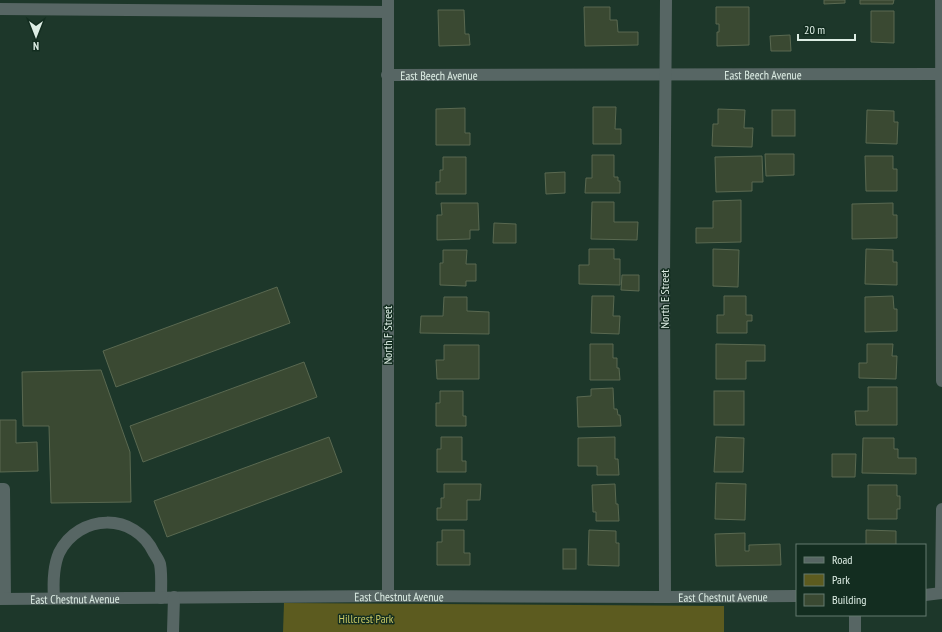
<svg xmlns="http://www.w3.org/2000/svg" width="942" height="632" font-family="'PT Sans Narrow',sans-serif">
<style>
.green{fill:#5c5b1f}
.building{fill:#3a4932;stroke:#5a6951}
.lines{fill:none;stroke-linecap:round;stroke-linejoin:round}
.minor{stroke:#576664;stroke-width:12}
.labels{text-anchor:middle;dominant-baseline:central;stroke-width:3;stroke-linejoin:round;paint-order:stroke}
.street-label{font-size:12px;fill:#ddede4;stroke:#132d20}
.park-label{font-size:12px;fill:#c8c764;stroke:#132d20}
</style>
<rect width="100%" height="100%" fill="#1d372a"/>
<!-- green -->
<path class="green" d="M284,603L724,606V632H283Z"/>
<!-- building -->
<g class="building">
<path d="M824,0H845V3L824,4Z"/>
<path d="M860,0H894L893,4H860Z"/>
<path d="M584,7H610V20H617L618,32H638V45L585,46Z"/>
<path d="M716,7H749V45L717,46V32H719V24H716Z"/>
<path d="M438,10H464L465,34H469L470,45L439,46Z"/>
<path d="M871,11H894V43L871,42Z"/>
<path d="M790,35L791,51H771L770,36Z"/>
<path d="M593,107H616L615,129H621V144H593Z"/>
<path d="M465,108V133H470V145H436V109Z"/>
<path d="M718,109L745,110L744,128H753L752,147L712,146L713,124H718Z"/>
<rect x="772" y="110" width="23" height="26"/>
<path d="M867,110L894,111V122H898L897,144L866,143Z"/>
<path d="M765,154H794V175L766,176Z"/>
<path d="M592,155H614V177H618V181H620V193H585L586,178H592Z"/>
<path d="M762,156L763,182H752V191L716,192L715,157Z"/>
<path d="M865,156H893V169H897V191H866Z"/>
<path d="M443,157H466V194H436V182H440V170H443Z"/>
<path d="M565,172V193L546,194L545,173Z"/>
<path d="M741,200V242L696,243V228H713V201Z"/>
<path d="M592,202H614V222H638L637,240L591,239Z"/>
<path d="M441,203H478L479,230H470V239L437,240V215H442Z"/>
<path d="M893,203V215H897V238L852,239V204Z"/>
<path d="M494,223L516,224V243H493Z"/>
<path d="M589,249H614V259H620V285L579,284V265H589Z"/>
<path d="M713,249L739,250L738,287L713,286Z"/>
<path d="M866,249L893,250V262H897V285L865,284Z"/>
<path d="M443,250H467L466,264H476V281H466V286L440,285V263H443Z"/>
<path d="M622,275H639V291L621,290Z"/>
<path d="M277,287L290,323L116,387L103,351Z"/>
<path d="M592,296H614L613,316H620L619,334L591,333Z"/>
<path d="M724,296H746V315H752V321H747V333H717V315H724Z"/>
<path d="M893,296L894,309H897V331L865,332V297Z"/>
<path d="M444,297H467V311L489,312V334L420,333L421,316H443Z"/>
<path d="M590,344H613V358H617V368H619L620,380H590Z"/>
<path d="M716,344L765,345V361H746V379H716Z"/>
<path d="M867,344H893L892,356H897L896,379L859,378V363H867Z"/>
<path d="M444,345H479V379H437L436,360H444Z"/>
<path d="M304,362L317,397L143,462L130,426Z"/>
<path d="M101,370L130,452L131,502L51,503L49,426H23L22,372Z"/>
<path d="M868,387H897V425H856L855,411H868Z"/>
<path d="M613,388L614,409H617L618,415H620L621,426L578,427L577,397L591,396V389Z"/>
<path d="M440,391H463V416H466V426H436V403H440Z"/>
<rect x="714" y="391" width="30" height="34"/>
<path d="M0,420H16V443L37,442L38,471L0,472Z"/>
<path d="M329,437L342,472L167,537L154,501Z"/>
<path d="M441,437H462V461H466V472H437V449H441Z"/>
<path d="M615,437V459H618L619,475H597V466H578V438Z"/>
<path d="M716,437L744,438L743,472H714Z"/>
<path d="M863,438H894V449H898V458H916V474L862,473Z"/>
<path d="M832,454H856L855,477H832Z"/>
<path d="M716,483L746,484L745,520L715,519Z"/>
<path d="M444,484H481L480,500H467V520H437V508H441V498H444Z"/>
<path d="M615,484L616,504H618L619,521H596V512H593L592,485Z"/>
<path d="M868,485H897V496H900V509H897V519H868Z"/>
<path d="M442,530H464V553H470V565H437V542H442Z"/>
<path d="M589,530L616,531V543H619V566L588,565Z"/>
<path d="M866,530L896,531V545H866Z"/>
<path d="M745,533V551H749V545L780,544L781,565L716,566L715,534Z"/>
<rect x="563" y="549" width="13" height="20"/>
</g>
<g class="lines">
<!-- minor -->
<g class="minor">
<path d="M941,0L942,381"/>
<path d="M0,9L388,12"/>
<path id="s1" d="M387,75L942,74"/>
<path d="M0,489H4L5,598"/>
<path d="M941,593L942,509"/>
<path d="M925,595L942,593"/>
<path d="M388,596V0"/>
<path d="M665,597L664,277L666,0"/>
<path d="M54,598C53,583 53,567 59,553C79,513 135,512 154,553C156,556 159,560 160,564C162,574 161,587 161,598"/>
<path id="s2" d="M0,599L388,596L665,597L797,596"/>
<path d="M855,615V632"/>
<path d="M173,632L174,597"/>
</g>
</g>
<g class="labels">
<!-- street labels -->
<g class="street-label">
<text stroke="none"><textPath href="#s1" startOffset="376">East Beech Avenue</textPath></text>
<text stroke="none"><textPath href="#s1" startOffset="52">East Beech Avenue</textPath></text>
<text transform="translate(664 299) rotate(-90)">North E Street</text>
<text transform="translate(387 335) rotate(-90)">North F Street</text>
<text stroke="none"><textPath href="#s2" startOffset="399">East Chestnut Avenue</textPath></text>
<text stroke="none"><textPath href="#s2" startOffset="723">East Chestnut Avenue</textPath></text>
<text stroke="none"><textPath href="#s2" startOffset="75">East Chestnut Avenue</textPath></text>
</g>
<!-- park labels -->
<g class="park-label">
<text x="366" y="618">Hillcrest Park</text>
</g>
</g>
<!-- legend -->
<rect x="796" y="544" width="130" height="72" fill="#132d20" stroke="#647a6e"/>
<rect x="804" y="557" width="20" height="6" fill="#576664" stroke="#647a6e"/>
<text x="832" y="564" font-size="12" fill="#ddede4">Road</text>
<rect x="804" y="574" width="20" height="12" fill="#5c5b1f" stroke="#647a6e"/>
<text x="832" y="584" font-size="12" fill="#ddede4">Park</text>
<rect x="804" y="594" width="20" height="12" fill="#3a4932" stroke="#647a6e"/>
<text x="832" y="604" font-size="12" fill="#ddede4">Building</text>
<!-- north arrow -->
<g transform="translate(36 36) rotate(180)" stroke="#132d20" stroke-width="3" paint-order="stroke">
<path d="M0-3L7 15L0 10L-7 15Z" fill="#ddede4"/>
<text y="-6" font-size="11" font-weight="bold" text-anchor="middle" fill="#ddede4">N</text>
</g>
<!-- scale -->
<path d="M798 34v6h57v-6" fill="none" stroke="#ddede4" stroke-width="2"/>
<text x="804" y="34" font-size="12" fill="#ddede4" stroke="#132d20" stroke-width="3" paint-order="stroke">20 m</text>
</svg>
